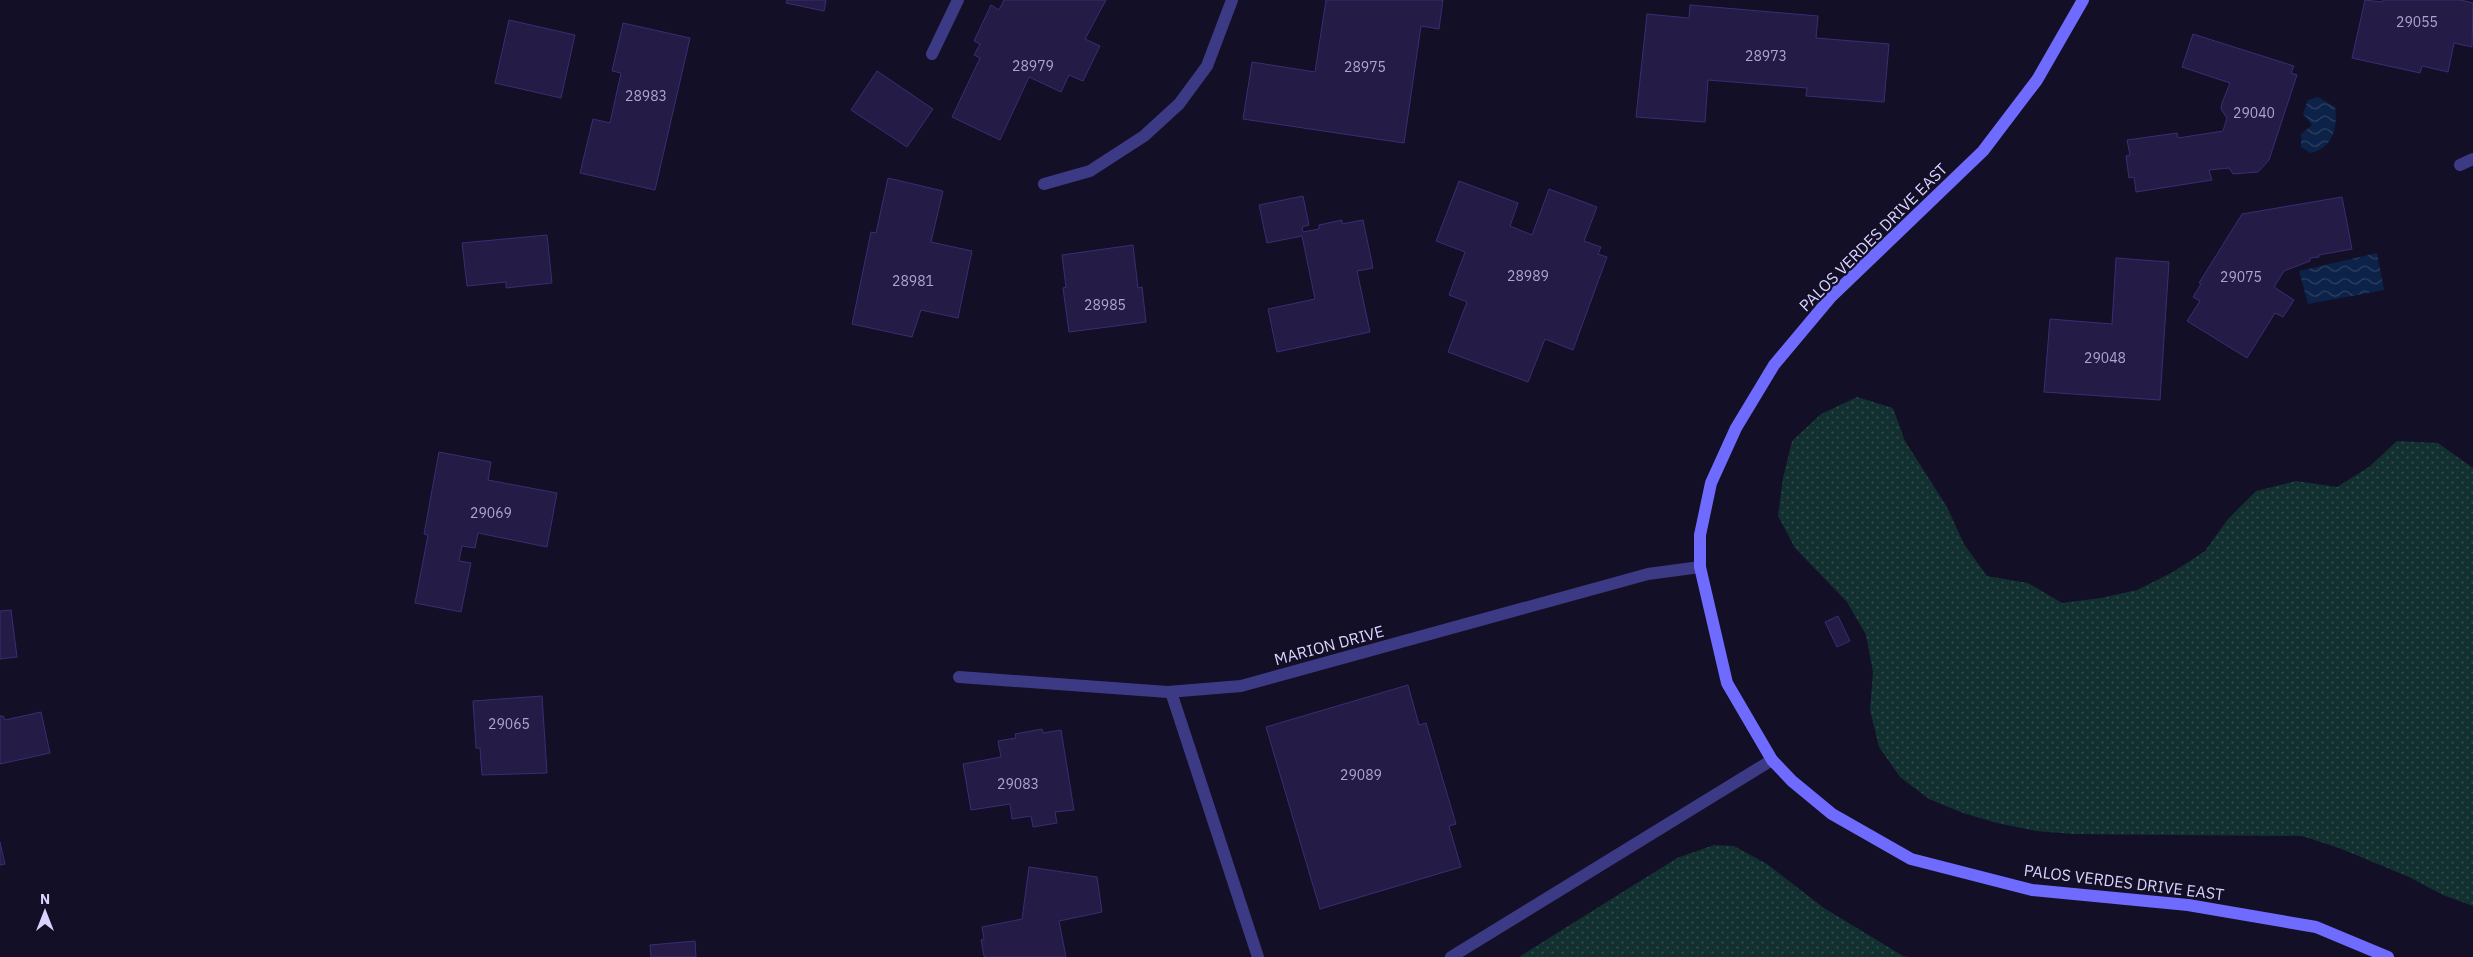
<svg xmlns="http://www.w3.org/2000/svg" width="2473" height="957" font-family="'IBM Plex Sans',sans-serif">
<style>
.grass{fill:url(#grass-dots)}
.water{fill:url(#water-waves)}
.building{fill:#241b47;stroke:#3b2d73}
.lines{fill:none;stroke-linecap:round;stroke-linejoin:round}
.service{stroke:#3d3a85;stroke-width:12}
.minor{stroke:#3d3a85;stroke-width:12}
.secondary{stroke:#6f6bff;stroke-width:12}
.labels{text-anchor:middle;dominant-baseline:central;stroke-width:4.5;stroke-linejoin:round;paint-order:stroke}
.number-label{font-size:14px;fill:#aca6d1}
.street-label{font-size:16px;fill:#d9d4ff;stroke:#130f26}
</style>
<defs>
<pattern id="grass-dots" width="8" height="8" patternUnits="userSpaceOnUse" patternTransform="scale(1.25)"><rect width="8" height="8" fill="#12302f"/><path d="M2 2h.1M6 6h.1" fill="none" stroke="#344d4e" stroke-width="1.8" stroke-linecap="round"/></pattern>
<pattern id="water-waves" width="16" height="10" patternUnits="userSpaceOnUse" patternTransform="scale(1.25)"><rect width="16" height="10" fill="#0c2248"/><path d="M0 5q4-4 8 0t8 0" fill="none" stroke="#2f4163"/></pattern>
</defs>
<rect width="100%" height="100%" fill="#130f26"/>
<!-- grass -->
<g class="grass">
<path d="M1857,397L1893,408L1905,441L1947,507L1964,544L1987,576L2028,583L2062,603L2101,598L2137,590L2173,572L2205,551L2228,519L2256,491L2296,481L2337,487L2369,467L2397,441L2438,443L2473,468V906L2443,895L2409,877L2339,848L2302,836L2073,834L2036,831L1997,823L1963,813L1929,799L1900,777L1879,747L1870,710L1873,672L1866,635L1847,602L1795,548L1778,516L1783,478L1792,441L1821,414Z"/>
<path d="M1714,845L1734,846L1767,864L1824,908L1903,956L1909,957H1519L1677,858Z"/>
</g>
<!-- water -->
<g class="water">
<path d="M2318,97L2335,107C2338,127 2333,149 2310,153L2301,147V134L2312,125L2303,114L2308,100Z"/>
<path d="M2377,253L2384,290L2308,304L2299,271Z"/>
</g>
<!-- building -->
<g class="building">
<path d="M787,0H826L824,11L786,3Z"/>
<path d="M1004,0H1106L1085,39L1100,46L1083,81L1069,75L1061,92L1029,77L1000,140L952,117L980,58L974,55L980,44L974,41L991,5L999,10Z"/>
<path d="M1326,0H1443L1439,29L1421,26L1404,143L1243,119L1252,62L1315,72Z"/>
<path d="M2365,0L2382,2L2383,0H2461L2473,3L2472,47L2454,43L2448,72L2422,66L2420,73L2352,58Z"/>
<path d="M1690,5L1818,16L1816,38L1889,44L1884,102L1806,96L1807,88L1708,80L1705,122L1636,117L1647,14L1689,18Z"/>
<path d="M509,20L575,35L561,98L495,83Z"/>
<path d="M623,23L690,38L655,190L580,173L593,119L610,123L621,73L612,71Z"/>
<path d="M2193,34L2294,66L2291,73L2297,75L2269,160L2258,172L2233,174L2229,168L2209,170L2212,180L2136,192L2134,177L2129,178L2126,156L2130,155L2127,140L2177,133L2178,138L2223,131L2227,118L2221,109L2222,103L2230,83L2182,67Z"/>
<path d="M877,71L933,109L907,147L851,110Z"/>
<path d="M888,178L943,191L931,242L972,251L958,318L921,310L912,337L852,324L871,232L876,233Z"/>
<path d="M1459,181L1518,203L1510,226L1532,235L1549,189L1597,207L1584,241L1601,247L1598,254L1607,257L1573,350L1545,339L1528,382L1448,352L1467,302L1449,295L1465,252L1436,241Z"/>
<path d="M1303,196L1309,225L1302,227L1303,232L1319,229V225L1342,220V224L1363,220L1373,268L1357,271L1370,332L1277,352L1268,309L1315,299L1302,236L1267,243L1259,205Z"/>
<path d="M2342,197L2352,249L2319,255V257L2310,258V261L2284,271L2274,287L2294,300L2283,317L2275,313L2247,358L2187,321L2200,301L2193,297L2201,284L2199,283L2242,214Z"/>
<path d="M547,235L552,283L506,288V282L467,286L462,243Z"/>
<path d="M1133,245L1138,288L1142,287L1146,322L1069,332L1063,288L1066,287L1062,255Z"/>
<path d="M2116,258L2169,262L2160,400L2044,392L2050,319L2112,324Z"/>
<path d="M439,452L491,462L488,480L557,493L547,547L478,533L475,548L462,546L459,561L471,563L461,612L415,603L428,535L424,534Z"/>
<path d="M11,610L17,657L0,659V611Z"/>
<path d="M1838,616L1850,641L1837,647L1825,622Z"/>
<path d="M1408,685L1419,725L1426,723L1456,824L1449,826L1461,867L1320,909L1266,727Z"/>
<path d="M542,696L547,773L482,775L480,748H476L473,701Z"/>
<path d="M41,712L50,753L0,764V716H3L5,720Z"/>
<path d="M1042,729L1043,733L1061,730L1074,810L1055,812L1057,823L1033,827L1031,816L1012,819L1010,804L971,810L963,764L1001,757L998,741L1016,738L1015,734Z"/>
<path d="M0,842L5,864L0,865Z"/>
<path d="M1029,867L1097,877L1102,912L1059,921L1066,957H986L984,956L981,940L984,939L982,927L1022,919Z"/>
<path d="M695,941L696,957H651L650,945Z"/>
</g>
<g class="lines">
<!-- service -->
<g class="service">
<path d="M932,54L958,0"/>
<path d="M1171,692L1258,957"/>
<path d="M1451,957L1772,760"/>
</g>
<!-- minor -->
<g class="minor">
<path d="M2460,165L2473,159"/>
<path d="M1044,184L1090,171L1144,136L1179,104L1207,66L1232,0"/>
<path d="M959,677L1168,692L1241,686L1648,574L1700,567"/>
</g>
<!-- secondary -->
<path class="secondary" d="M2083,0L2037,80L1983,151L1831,297L1774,365L1736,428L1711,483L1700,535V567L1727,683L1772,760L1792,781L1832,814L1911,859L2032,890L2188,905L2316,927L2388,957"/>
</g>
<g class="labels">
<!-- number labels -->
<g class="number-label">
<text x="2417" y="22">29055</text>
<text x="1766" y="56">28973</text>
<text x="1033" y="66">28979</text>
<text x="1365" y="67">28975</text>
<text x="646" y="96">28983</text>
<text x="2254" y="113">29040</text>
<text x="1528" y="276">28989</text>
<text x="2241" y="277">29075</text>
<text x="913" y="281">28981</text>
<text x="1105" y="305">28985</text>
<text x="2105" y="358">29048</text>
<text x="491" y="513">29069</text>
<text x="509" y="724">29065</text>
<text x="1361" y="775">29089</text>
<text x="1018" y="784">29083</text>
</g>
<!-- street labels -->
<g class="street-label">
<text transform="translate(1873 237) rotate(-45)">PALOS VERDES DRIVE EAST</text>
<text transform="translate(1329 645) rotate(-15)">MARION DRIVE</text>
<text transform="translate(2124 882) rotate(7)">PALOS VERDES DRIVE EAST</text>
</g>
</g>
<!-- north arrow -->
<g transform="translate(45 912)" stroke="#130f26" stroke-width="4" paint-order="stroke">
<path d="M0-4L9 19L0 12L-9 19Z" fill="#d9d4ff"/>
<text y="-8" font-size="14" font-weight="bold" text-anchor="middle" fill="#d9d4ff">N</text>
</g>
</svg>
